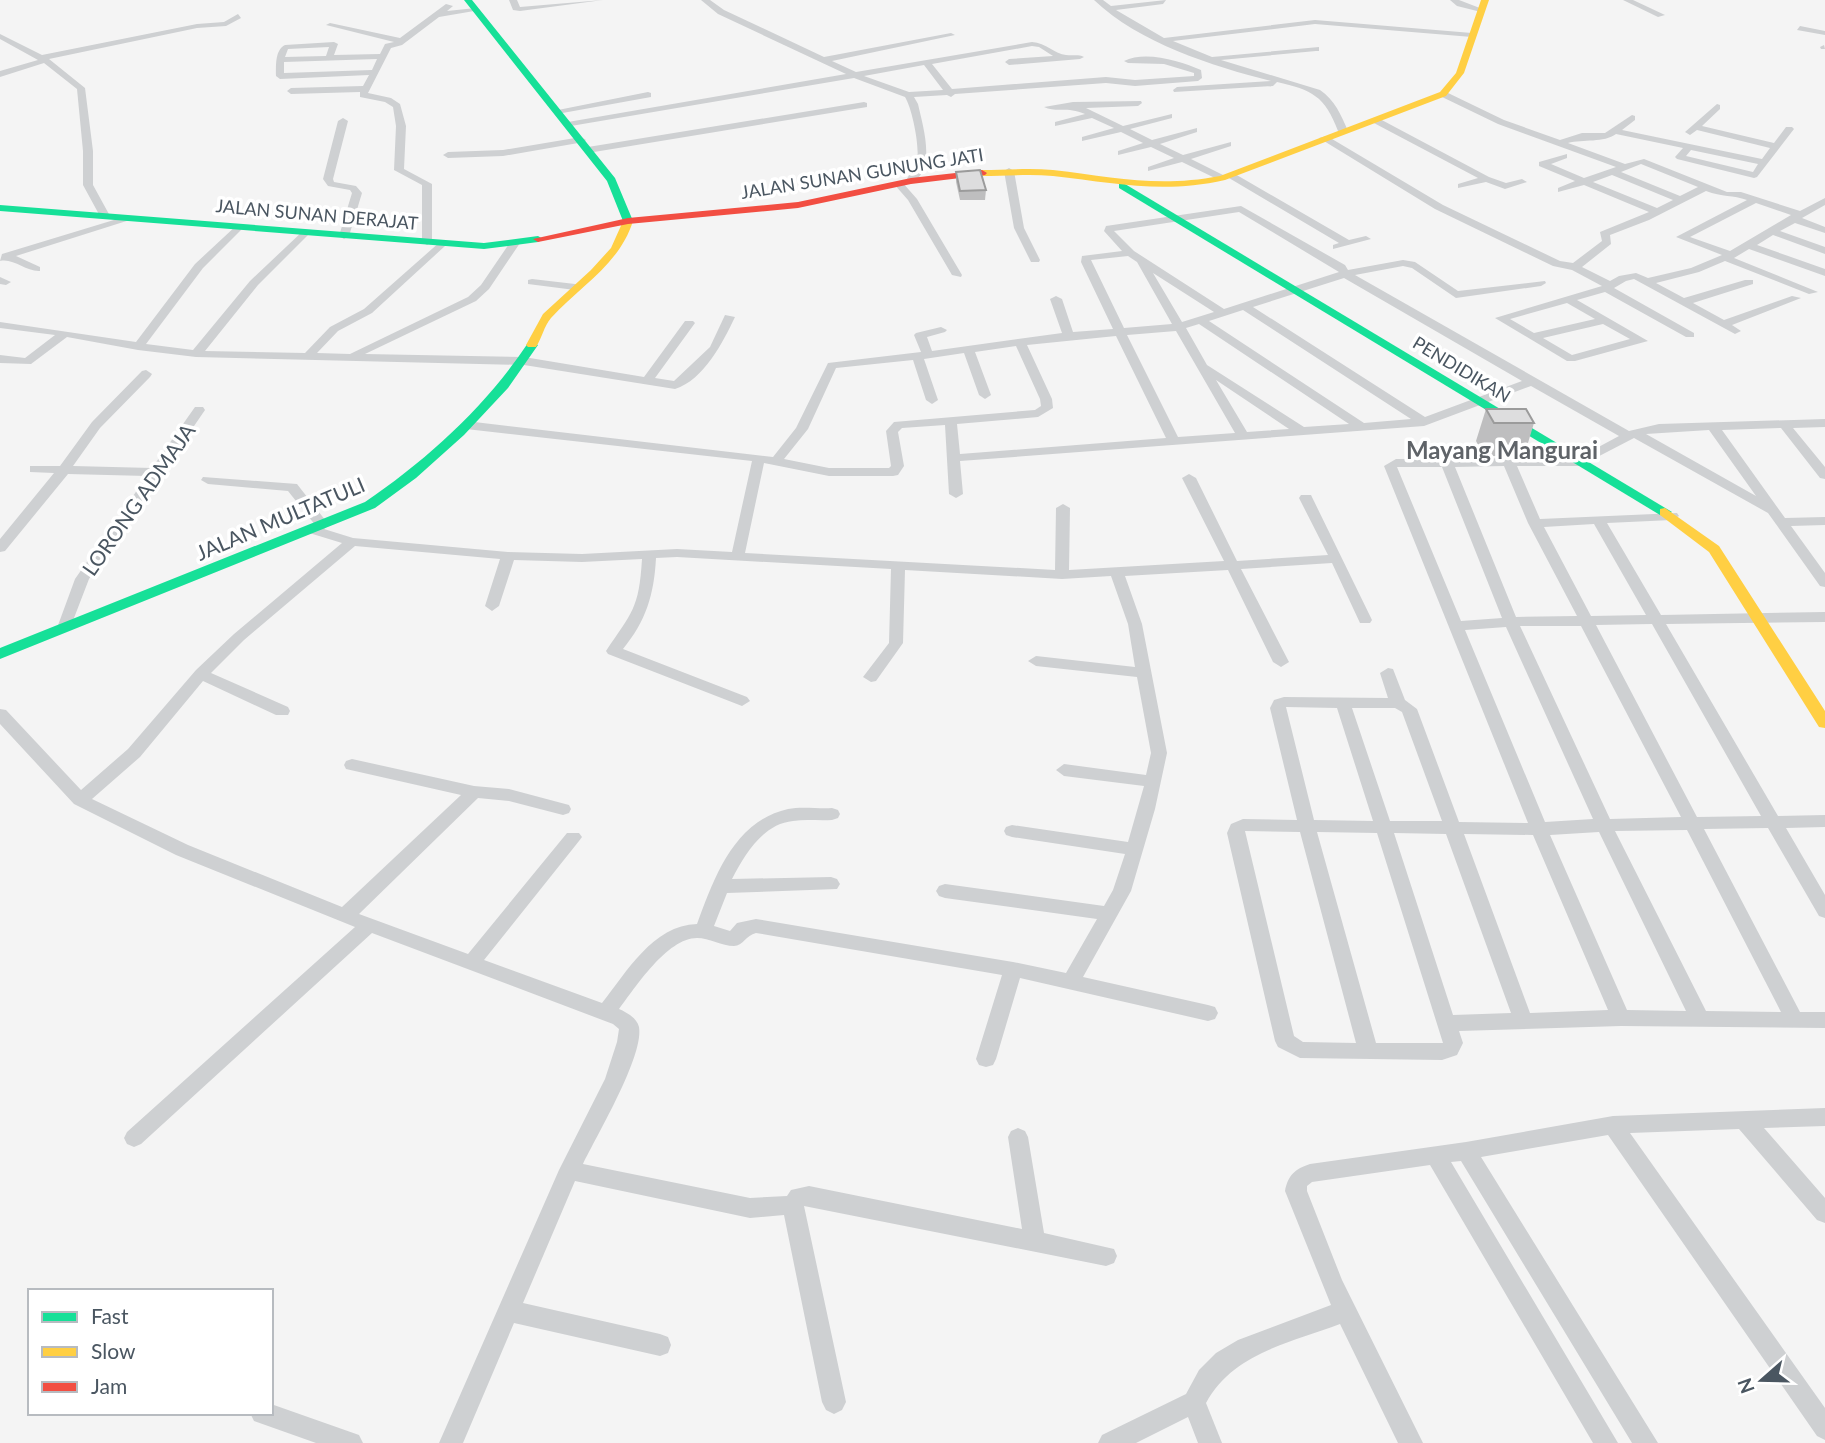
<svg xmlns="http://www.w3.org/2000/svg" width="1825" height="1443" font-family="Lato,sans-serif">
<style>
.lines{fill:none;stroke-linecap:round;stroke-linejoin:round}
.street{fill:#ced0d2;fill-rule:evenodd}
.fast{fill:#16e098;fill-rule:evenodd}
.slow{fill:#ffcf43;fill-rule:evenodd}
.jam{fill:#f24e42;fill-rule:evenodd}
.wall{fill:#bebebf}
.building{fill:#ddddde;stroke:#9b9b9b;stroke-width:2}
.labels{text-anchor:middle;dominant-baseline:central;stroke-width:7;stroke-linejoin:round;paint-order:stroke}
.far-street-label{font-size:18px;fill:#4a5661;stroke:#fff}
.street-label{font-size:21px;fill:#4a5661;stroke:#fff}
.quarter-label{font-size:24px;font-weight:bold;fill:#5f6368;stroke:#fff}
</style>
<rect width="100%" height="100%" fill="#f4f4f4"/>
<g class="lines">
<!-- street -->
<g class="street">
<path d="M509,0H517L520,7L603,0L520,11L513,10Z"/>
<path d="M701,0H710L724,10L824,57L951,33L955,35L832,61L856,72L1032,42C1046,43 1055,54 1066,55C1074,56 1078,54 1084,57L1080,59L1009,65L1005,62L1009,59L1053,56L1039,47L1032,46L932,64L952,89L1106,77L1135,80L1194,76V73L1164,64L1128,63L1124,61C1145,50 1181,61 1201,70L1202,78L1198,81L1135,86L1106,83L955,94L951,97L947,95L914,97L918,104C923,127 937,169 911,184L906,181C909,174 915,167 917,160C920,147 912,108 905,97L854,78L565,127V123L568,122L846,74L718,14ZM924,65L943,90L909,92L864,76Z"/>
<path d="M1094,0H1103L1111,6L1166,0L1163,4L1116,10L1164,38L1315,20L1472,33L1476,35L1472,37L1315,24L1173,41L1212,57L1319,47V51H1316L1221,60L1320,90C1335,100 1341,115 1348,131L1343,134L1338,131C1325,96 1312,90 1277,82L1273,86L1174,92L1173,90L1177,87L1271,81C1212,66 1139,43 1094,0Z"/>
<path d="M1450,0H1459L1485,10L1481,12L1457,6Z"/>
<path d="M1623,0H1633L1665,15L1658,17Z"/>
<path d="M446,4L453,6L447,11L476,8L480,10L439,17L402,45L391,48L368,93L391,98L400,104L406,126L404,169L432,184V242L427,245L422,242V185L394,170L396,126L393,107L385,102L360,97V92L291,94L287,91L291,88L363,86L369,75L280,79L276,76C276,65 275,50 285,45L334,42L338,44L334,55L380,54L385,44L394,42L326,25L330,23L400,38ZM329,47L326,56L285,57L288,49ZM377,59L372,70L284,73V62Z"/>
<path d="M238,14L241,18L226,26L197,28L49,59L85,88L93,151V185L110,216L109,218H101L83,185V151L77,89L44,63L0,77V71L38,60L0,39V34L42,55L197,24L224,22Z"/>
<path d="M1800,26L1825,31V35L1797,30Z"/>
<path d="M1824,45L1825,49H1821L1820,47Z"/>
<path d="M648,92L651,93V97L557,114L553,111Z"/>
<path d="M1440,92H1446L1504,120L1560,140L1582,133H1605L1632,115L1635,116V120L1622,130L1762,159L1770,148L1697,130L1690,135L1685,132L1717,104L1720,105V109L1702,126L1774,143L1786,127H1792L1794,129L1757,177L1754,178L1677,159L1675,157L1683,148L1616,134C1604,143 1583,139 1568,143L1625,164L1644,159L1727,192H1741L1800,211L1825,198V205L1802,218L1825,227V233L1795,223L1780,231L1825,247V254L1773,235L1757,245L1825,269V276L1749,249L1734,258L1818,292L1809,294L1725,261L1699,272L1656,283L1684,298L1745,280H1753V284L1693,303L1724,320L1792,296L1801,298L1732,325L1741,331L1735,334L1634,279L1626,281L1614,288L1694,333V337H1686L1605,292L1577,300L1648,341L1575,361H1567L1495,318L1602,286L1572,270L1553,266L1435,209L1319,138L1327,136L1443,205L1560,261L1573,263L1602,241L1600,232L1649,212L1584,185L1558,192V188L1575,181L1539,166V162L1567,154V158L1551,164L1584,178L1616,167L1498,124L1440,96ZM1691,150L1758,164L1753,172L1686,156ZM1641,164L1698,187L1680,196L1621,172ZM1612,175L1673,200L1657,208L1593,182ZM1706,191C1722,197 1733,195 1747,200L1676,237L1722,255L1691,268L1648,278L1636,273L1619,276L1610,281L1582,267L1611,244L1610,235L1649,220ZM1756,203L1791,215L1730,251L1690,237ZM1567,303L1595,319L1534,333L1510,319ZM1603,324L1630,339L1572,355L1543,338Z"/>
<path d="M1141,101L1142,103L1138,106L1086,108L1123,126L1172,114V118L1130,129L1152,140L1197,128V132L1160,144L1183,155L1231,142V146L1191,159L1225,176V180H1219L1182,162L1148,171V167L1174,158L1151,147L1118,155V151L1143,143L1121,132L1082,141V137L1114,128L1092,118L1055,126V122L1085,114C1067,106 1056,113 1044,107L1073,102Z"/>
<path d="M864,102L867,103V107L588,153L583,150L588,147Z"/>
<path d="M343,118L348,121L333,179L334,182L356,186L362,193L349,236L344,239L339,236L352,193L350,190L328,186L323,179L338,121Z"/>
<path d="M1372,118H1378L1489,177L1506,183L1522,179L1527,182L1505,189L1486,182L1458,188V184L1478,178L1372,122Z"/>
<path d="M581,137L586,140L584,142L503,156L448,158L443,155L448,152L503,150Z"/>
<path d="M1009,168L1014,171L1024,228L1040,260L1039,262H1031L1014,228L1004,171Z"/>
<path d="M1229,174H1235L1349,240L1366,236L1371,239L1333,249V245L1339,243L1229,178Z"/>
<path d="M896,182H902L917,199L962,275L961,277L952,275L908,200L894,184Z"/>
<path d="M1241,206L1345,265L1348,270L1403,260L1415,262L1458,291L1545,281L1546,283L1541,286L1456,298L1412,268L1403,266L1355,275L1629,431L1659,424L1825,419V427L1793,428L1825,467V479L1820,478L1781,428L1722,430L1785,518L1825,517V525L1791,526L1825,573V587L1820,586L1768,513L1634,438L1580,466H1517L1540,519L1677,513L1679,516L1672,520L1607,523L1661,615L1825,612V622L1666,624L1778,816L1825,815V827L1786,828L1825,895V918L1819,916L1768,828L1704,829L1800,1012H1825V1028L1621,1026L1459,1031L1463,1043L1457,1055L1442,1060L1300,1058L1278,1047L1275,1041L1227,833L1231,824L1243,819L1297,820L1270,708L1274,700L1284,697L1388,698L1380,673L1388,668L1393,669L1405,700L1417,709L1459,822L1528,823L1384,466L1396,459L1578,458L1619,436L1531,386L1424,426L960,461L963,494L956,498L949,494L945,425L902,428L898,432L904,466L898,475L893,476H829L764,463L745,553L1055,570L1056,508L1063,504L1070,508L1069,570L1224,561L1182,478L1189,474L1196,478L1237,561L1328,555L1299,498L1301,495H1311L1372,620L1370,623H1360L1332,563L1241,569L1289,662L1281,667L1273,662L1228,570L1125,576L1142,624L1167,753L1155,809L1131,891L1083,977L1208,1005L1215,1007L1218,1013L1215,1019L1208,1021L1020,978L996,1059L993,1065L986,1067L979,1065L976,1059L1002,975L756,933C746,935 743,946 734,946C722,946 709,938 697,938C667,938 635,988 619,1009C626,1012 637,1018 639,1027C644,1056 597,1135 583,1164L750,1198L787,1196L791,1190L809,1186L1022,1229L1008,1137L1011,1131L1018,1128L1025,1131L1028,1137L1044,1233L1114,1249L1117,1256L1114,1263L1106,1266L804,1206L846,1402L842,1410L834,1414L826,1410L822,1402L784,1215L750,1218L575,1181L523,1303L660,1334L668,1337L671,1345L668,1353L660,1356L514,1323L463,1443H439L559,1170L605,1079L617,1042L619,1029L613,1024L372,933L141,1144L134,1147L127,1144L124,1138L127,1132L355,927L176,855L74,804L0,724V709L6,710L81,790L128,749L196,670L234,634L342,543L306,532L304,529L306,526H316L288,491L208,484L201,480L203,477L297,484L329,525L324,529L353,538L508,552L582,554L677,549L732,552L752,461L466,429L460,425L466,421L773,457L796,428L828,363L921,352L914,335L916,333L941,327L947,330L945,332L927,337L932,351L1062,333L1050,299L1056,296L1062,299L1073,332L1113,329L1081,262L1082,256L1122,251L1104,231L1106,226ZM1239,212L1339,272L1224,309L1134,251L1114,231ZM1128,256L1137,262L1172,324L1124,328L1091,260ZM1153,273L1214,312L1182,322ZM1344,278L1522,381L1425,417L1253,307ZM1243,310L1411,419L1364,423L1209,321ZM1199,324L1349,424L1304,427L1207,365L1186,328ZM1176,331L1235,433L1178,437L1127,335ZM1116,336L1166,438L960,454L957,424L1038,417L1053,408L1052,399L1027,345ZM1016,346L1040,399L1041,406L1035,410L894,422L886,431L891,466L889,468H829L784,459L808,429L836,368L913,360L926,400L932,404L938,400L924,359L964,353L979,395L985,399L991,395L975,352ZM1216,380L1289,429L1247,432ZM1709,430L1756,496L1646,434ZM1504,466L1528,523L1577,616L1516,617L1455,467ZM1397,467H1442L1502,618L1461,621ZM1594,524L1646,615L1591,616L1544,527ZM355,546L500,559L485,606L492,611L499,606L514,560L582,562L642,559C639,609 632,612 606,651L608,654L742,706L750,701L747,697L623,649C646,621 654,595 656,558L677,557L891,569L889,643L863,677L871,682L876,681L903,643L905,570L1062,579L1111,576L1128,624L1135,667L1036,656L1028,661L1036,666L1137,677L1151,753L1146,775L1064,764L1056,770L1064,776L1144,786L1128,842L1012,825L1006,827L1004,831L1006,835L1012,837L1125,854L1113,890L1104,906L945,884L939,886L936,891L939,896L945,898L1097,919L1066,973L1013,962L756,919L737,923L730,931L714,926L727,893L837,889L840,884L837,879L831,877L732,879C745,854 763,824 793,821C806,819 819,821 832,820L838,818L840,814L838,810L832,808C818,809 802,806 788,809C734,821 714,878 697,924C653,925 626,973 602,1003L484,960L579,841L582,837L579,833H567L468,954L359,914L478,798L509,801L563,815L569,813L571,809L569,805L509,789L474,786L352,759L346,761L344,765L346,769L461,795L342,907L188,845L92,799L140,757L203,681L276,715H288L290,711L288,707L211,673L244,640ZM1652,624L1761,816L1697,817L1596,625ZM1520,626H1581L1681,817L1610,819ZM1506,627L1593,819L1545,822L1465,630ZM1286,707L1337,708L1373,821L1314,820ZM1352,708H1395L1402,712L1442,821H1390ZM1687,830L1781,1012L1706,1011L1615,831ZM1245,831L1300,832L1356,1043L1303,1042L1294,1036ZM1317,832L1377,833L1443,1043H1376ZM1599,832L1686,1011L1627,1010L1550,835ZM1394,833L1446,834L1511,1013L1453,1015ZM1464,834L1533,835L1608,1010L1530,1013Z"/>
<path d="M127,216L136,218L16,256L40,267V271C26,272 14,258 0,261L2,254Z"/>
<path d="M238,224L242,225V229L203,268L146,344L193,350L250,281L304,230L309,233L308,235L258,285L205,351L305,353L330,327L364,309L441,241L445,242V246L372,313L338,331L317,353L350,354L468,297L481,285L511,241L515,240L520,243L489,289L476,301L365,354L524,357L644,377L685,321H693L695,323L655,378L674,381L710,347L725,315L735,317C723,342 704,380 675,389L524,365L196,357L138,350L67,337L31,364L0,363V355L25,358L55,335L0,328V322L136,342L195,264Z"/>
<path d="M0,277L11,282L6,285L0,284Z"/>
<path d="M532,279L575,284L580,287L575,290L528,284V280Z"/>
<path d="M146,370L152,374L150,377L100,428L73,466L152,468L195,407H203L205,410L89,579L69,631H59L57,628L75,579L147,476L68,474L5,551L0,552V539L54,473L30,472V466H60L92,422L142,371Z"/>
<path d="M1825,1108V1126L1764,1128L1825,1198V1223L1817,1220L1739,1129L1630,1133L1825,1408V1440L1817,1436L1608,1135L1481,1157L1658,1443H1632L1461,1161L1451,1162L1618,1443H1593L1430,1165L1312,1182L1307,1186V1191L1342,1280L1423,1443H1398L1340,1324C1290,1343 1233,1353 1206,1403L1222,1443H1198L1188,1417L1136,1443H1098L1102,1435L1186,1394L1199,1370L1216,1353L1238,1340L1331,1305L1285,1191C1288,1175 1295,1169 1310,1164L1466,1142L1613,1116Z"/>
<path d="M271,1404L359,1435L363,1443H316L254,1421L250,1413H271Z"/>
</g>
<!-- fast -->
<g class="fast">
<path d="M464,0H472L615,178L633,221L632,223L623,221L607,181Z"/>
<path d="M1119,184H1125L1672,512L1665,516L1660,515L1119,188Z"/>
<path d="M0,205L484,243L538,236L543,239L538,242L484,249L0,211Z"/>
<path d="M532,342L538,345L508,388L464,435L416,478L375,508L0,659V648L365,502C428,459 486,406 528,343Z"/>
</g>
<!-- slow -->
<g class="slow">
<path d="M1481,0H1489L1464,73L1446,96L1225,180C1163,194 1115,183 1053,176C1030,174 1005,176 982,176L977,173L982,170C1005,170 1029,168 1053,170C1114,177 1157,188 1220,176L1440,92L1456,73Z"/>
<path d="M624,219L633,221C619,265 581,285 551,318C544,326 542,338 536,347H528L526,345L543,314L591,270L611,248Z"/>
<path d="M1665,508L1719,546L1825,711V728L1819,727L1709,552L1660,515V509Z"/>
</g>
<!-- jam -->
<path class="jam" d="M982,170L987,173L985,175L911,184L798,208L628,224L538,242L533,239L628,218L798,202L911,178Z"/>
</g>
<!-- wall -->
<g class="wall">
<path d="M956,172L986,190L985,200H960L956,182Z"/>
<path d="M1486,409L1534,423L1524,456H1484L1476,441Z"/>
</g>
<!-- building -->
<g class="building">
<path d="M980,170L986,190L960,191L956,172Z"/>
<path d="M1486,409H1526L1534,423H1494Z"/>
</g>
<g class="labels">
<!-- far-street labels -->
<g class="far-street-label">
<text transform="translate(862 173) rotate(-9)">JALAN SUNAN GUNUNG JATI</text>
<text transform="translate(317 214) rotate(5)">JALAN SUNAN DERAJAT</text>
<text transform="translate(1462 369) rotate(31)">PENDIDIKAN</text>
</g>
<!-- street labels -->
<g class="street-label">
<text transform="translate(138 499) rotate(-55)">LORONG ADMAJA</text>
<text transform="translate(280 518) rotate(-23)">JALAN MULTATULI</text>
</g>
<!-- quarter labels -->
<g class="quarter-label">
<text x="1502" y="449">Mayang Mangurai</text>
</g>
</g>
<!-- legend -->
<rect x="28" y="1289" width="245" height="126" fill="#ffffff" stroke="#b7bbc0" stroke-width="2"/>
<rect x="42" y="1312" width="35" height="10" fill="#16e098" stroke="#b7bbc0" stroke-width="2"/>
<text x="91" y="1324" font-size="21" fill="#4a5661">Fast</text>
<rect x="42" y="1347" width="35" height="10" fill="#ffcf43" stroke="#b7bbc0" stroke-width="2"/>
<text x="91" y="1359" font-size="21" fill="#4a5661">Slow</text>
<rect x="42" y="1382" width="35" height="10" fill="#f24e42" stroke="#b7bbc0" stroke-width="2"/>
<text x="91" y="1394" font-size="21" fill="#4a5661">Jam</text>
<!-- north arrow -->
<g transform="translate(1762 1380) rotate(250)" stroke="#ffffff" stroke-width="5" paint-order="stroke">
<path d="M0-5L12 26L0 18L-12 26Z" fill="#4a5661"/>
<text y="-10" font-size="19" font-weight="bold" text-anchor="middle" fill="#4a5661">N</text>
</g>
</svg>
